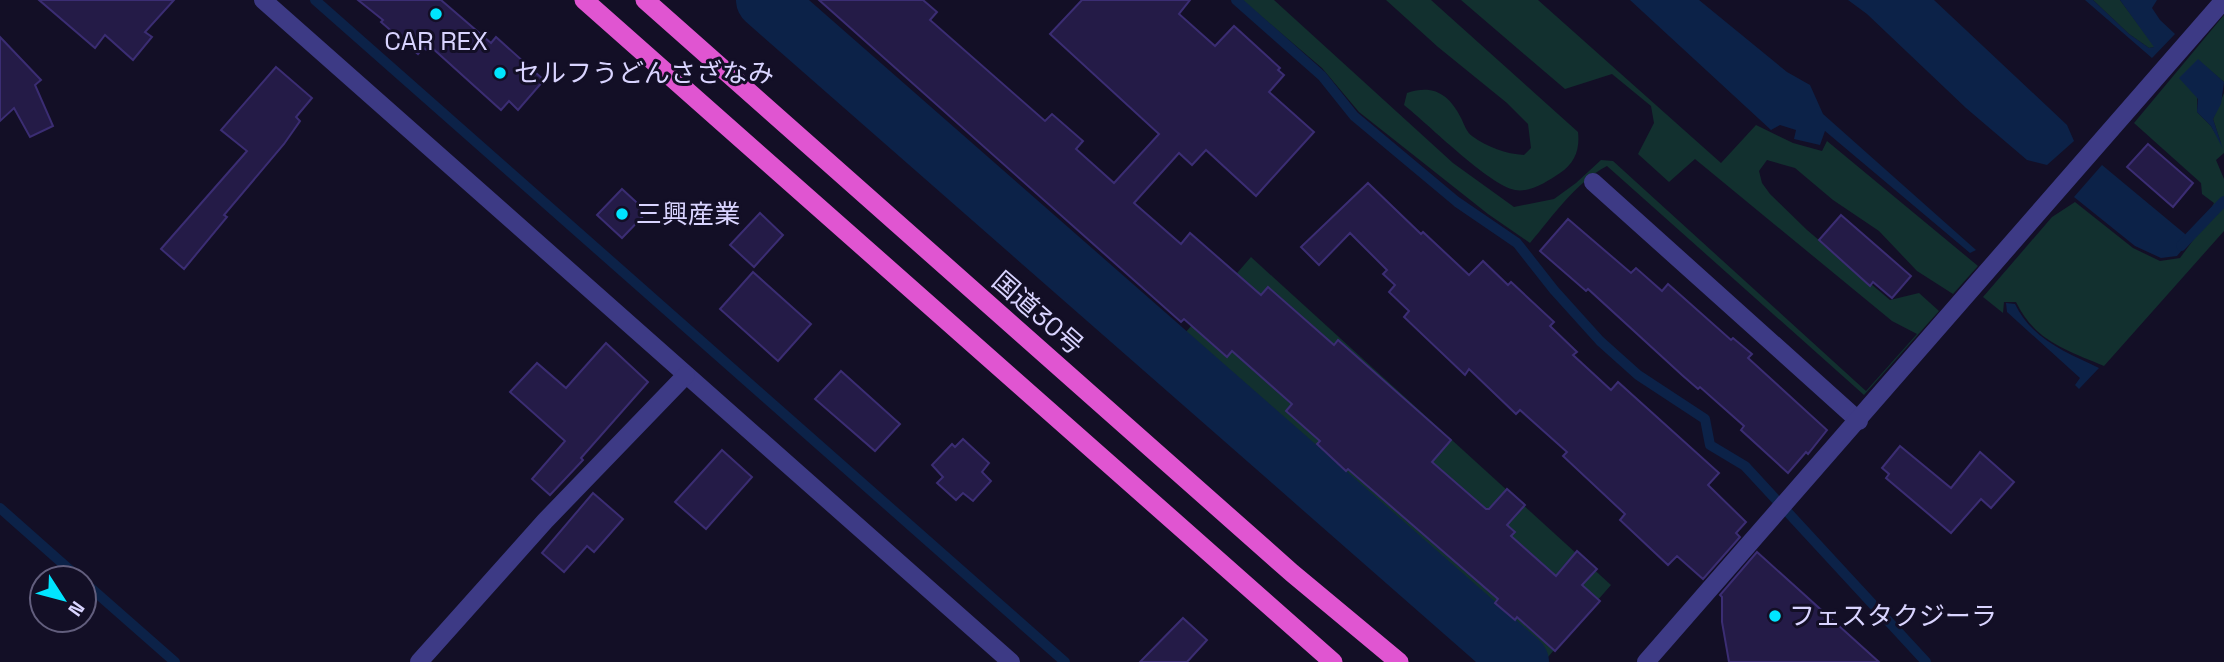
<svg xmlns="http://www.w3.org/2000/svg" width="2224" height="662" font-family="'Space Grotesk','Noto Sans JP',sans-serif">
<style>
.green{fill:#12302f}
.water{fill:#0c2248}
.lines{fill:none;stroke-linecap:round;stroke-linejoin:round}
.stream{stroke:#0c2248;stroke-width:10}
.river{stroke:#0c2248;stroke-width:58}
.building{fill:#241b47;stroke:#3b2d73;stroke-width:2}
.minor{stroke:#3d3a85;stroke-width:18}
.trunk{stroke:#e055d1;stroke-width:19}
.poi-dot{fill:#00e5ff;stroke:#130f26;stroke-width:2.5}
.labels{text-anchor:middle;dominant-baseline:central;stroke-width:6;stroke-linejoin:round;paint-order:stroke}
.poi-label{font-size:26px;fill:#d9d4ff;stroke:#130f26;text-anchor:start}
.street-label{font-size:26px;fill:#d9d4ff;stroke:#130f26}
</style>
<rect width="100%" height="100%" fill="#130f26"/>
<!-- green -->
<g class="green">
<path d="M1242,0H1274L1453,163L1514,207L1554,199L1576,183L1601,160L1613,161L1866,391L1917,334L1892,321L1695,159L1669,182L1638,154L1654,123L1651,106L1612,74L1565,89L1461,0H1538L1721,163L1756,125L1793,143L1822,151L1827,141L1978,266L1953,294L1917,271L1879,231L1833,200L1795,168L1767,160L1759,171L1762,183L1770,194L1807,230L1890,300L1919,293L1939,311L1864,395L1607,166C1575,183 1553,216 1530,243L1488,214L1359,112L1322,68Z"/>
<path d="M1386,0H1431L1578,132C1580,149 1575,163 1560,173C1548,181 1530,193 1515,190C1489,185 1428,124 1404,105L1407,93C1433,84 1449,94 1461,118C1464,124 1467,133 1472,136C1487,147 1506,154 1524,155L1531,148L1528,124L1507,103L1438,47Z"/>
<path d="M2093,0H2120L2155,47L2149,48L2129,34Z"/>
<path d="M2224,15V82L2198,60L2197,112L2211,126L2221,143L2213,119L2224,93V153L2216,160L2224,179V231L2104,366C2066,350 2035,341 2016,302H2004L2003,313L1983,297L2052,217L2075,202L2133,248L2160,261L2180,258L2194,239L2214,203L2202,194L2201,183L2134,123Z"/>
<path d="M1251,257L1611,585L1548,657L1185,333Z"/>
</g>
<!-- water -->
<g class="water">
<path d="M1630,0H1699L1787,72L1810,85L1823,114L1976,250L1970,253L1825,131L1820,145L1794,139L1796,130L1780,125L1771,130Z"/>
<path d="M1848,0H1934L2067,125L2074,141L2047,165L2027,160L1966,108L1867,14Z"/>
<path d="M2085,0H2093L2129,34L2149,48L2154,47L2120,0H2157L2152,8L2160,20L2175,34L2152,58Z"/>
<path d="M2198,59L2224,82L2221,104L2213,119L2223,149L2211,126L2197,112L2198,99L2179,78Z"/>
<path d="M2102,165L2191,239L2177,256L2161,258L2135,246L2074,197Z"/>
<path d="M2006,303L2015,304C2032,339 2065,352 2099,368L2079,389L2075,385L2080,378L2007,312Z"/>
</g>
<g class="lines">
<!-- stream -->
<g class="stream">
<path d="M315,0L1065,662"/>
<path d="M1236,0L1322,76L1354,116L1457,202L1517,243L1554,290L1600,341L1638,375L1705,419L1710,445L1745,466L1926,662"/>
<path d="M2181,246L2224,201"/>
<path d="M0,508L79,578"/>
<path d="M84,582L175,662"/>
</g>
<!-- river -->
<path class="river" d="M765,0L1520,662"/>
</g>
<!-- building -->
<g class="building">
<path d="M39,0H174L145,32L152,37L133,60L105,35L95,48Z"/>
<path d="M358,0H441L491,43L496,37L544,80L518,110L509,101L501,110L430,46L427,50L423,48L418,54L381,22L383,20Z"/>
<path d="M819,0H923L937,12L930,20L1045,121L1052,114L1083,141L1076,149L1114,183L1159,134L1050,34L1082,0H1190L1179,14L1215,46L1234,26L1280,68L1278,70L1284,75L1269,92L1314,132L1256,196L1206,150L1192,165L1179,153L1134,203L1181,244L1190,233L1261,295L1268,287L1334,345L1338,340L1451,440L1432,462L1486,509H1489L1507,489L1525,505L1507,525L1515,532L1511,536L1556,576L1577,551L1597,569L1582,585L1600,601L1555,651L1517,617L1515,620L1495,603L1498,599L1348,469L1346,471L1317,444L1320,441L1286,411L1292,404L1232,351L1227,357L1184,319L1181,322Z"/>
<path d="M0,37L41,80L35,85L53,126L30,137L14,108L0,121Z"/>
<path d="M276,67L312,98L296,117L300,121L284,144L224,215L227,217L184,269L161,249L247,151L221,130Z"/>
<path d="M2148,144L2193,183L2173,207L2127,167Z"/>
<path d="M1368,183L1421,234L1423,232L1469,275L1483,261L1508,285L1511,282L1554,322L1550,326L1577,352L1573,355L1611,390L1618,382L1719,473L1708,485L1746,522L1736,533L1740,537L1703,579L1677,556L1668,565L1620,520L1625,514L1563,456L1567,452L1520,410L1516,414L1469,369L1465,375L1404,317L1409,311L1389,292L1395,285L1383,274L1387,270L1350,233L1319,265L1301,247Z"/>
<path d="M622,189L647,212L622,238L597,215Z"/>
<path d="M760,213L783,235L754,267L730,245Z"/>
<path d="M1841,215L1911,276L1892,298L1873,282L1870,286L1819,240Z"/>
<path d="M1568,219L1631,273L1636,268L1662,291L1668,284L1731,340L1733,338L1752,354L1748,358L1827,430L1808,454L1806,452L1788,473L1741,430L1744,426L1700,387L1698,389L1682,375L1588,289L1586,291L1540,251Z"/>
<path d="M753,272L811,324L778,361L720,309Z"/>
<path d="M606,343L648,382L581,458L583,460L550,495L532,479L565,441L510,392L537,363L566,388Z"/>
<path d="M841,371L900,424L875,451L815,399Z"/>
<path d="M963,439L989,463L982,472L991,481L973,501L963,493L956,500L937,483L943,477L932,465L952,444L955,447Z"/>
<path d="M1900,446L1951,488L1980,452L2014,482L1991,508L1981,499L1951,533L1886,478L1889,474L1882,468Z"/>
<path d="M722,450L752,477L706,529L675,502Z"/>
<path d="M593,493L623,519L594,552L587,546L564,572L542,553Z"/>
<path d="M1757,552L1879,662H1729L1722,622V597L1720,595Z"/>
<path d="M1183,618L1207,640L1187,662H1140Z"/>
</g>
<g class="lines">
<!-- minor -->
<g class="minor">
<path d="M263,0L1011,662"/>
<path d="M1593,182L1859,421"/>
<path d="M419,662L545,521L686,375"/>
<path d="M1646,662L2224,0"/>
</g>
<!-- trunk -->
<g class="trunk">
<path d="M584,0L1333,662"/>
<path d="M645,0L1292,573L1399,662"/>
</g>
</g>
<!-- markers -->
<g class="poi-dot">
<circle cx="436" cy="14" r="7"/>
<circle cx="500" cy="73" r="7"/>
<circle cx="622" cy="214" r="7"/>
<circle cx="1775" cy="616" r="7"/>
</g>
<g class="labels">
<!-- poi labels -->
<g class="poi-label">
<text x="436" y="41" text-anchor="middle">CAR REX</text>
<text x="514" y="73">セルフうどんさざなみ</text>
<text x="636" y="214">三興産業</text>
<text x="1789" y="616">フェスタクジーラ</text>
</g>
<!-- street labels -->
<g class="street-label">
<text transform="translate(1038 313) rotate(41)">国道30号</text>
</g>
</g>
<!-- north arrow -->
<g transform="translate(63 599) rotate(126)"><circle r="33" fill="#130f26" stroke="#625e7d" stroke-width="2"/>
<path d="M0-5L12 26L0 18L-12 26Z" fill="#00e5ff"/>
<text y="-10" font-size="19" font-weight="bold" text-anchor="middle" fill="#d9d4ff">N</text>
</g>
</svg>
